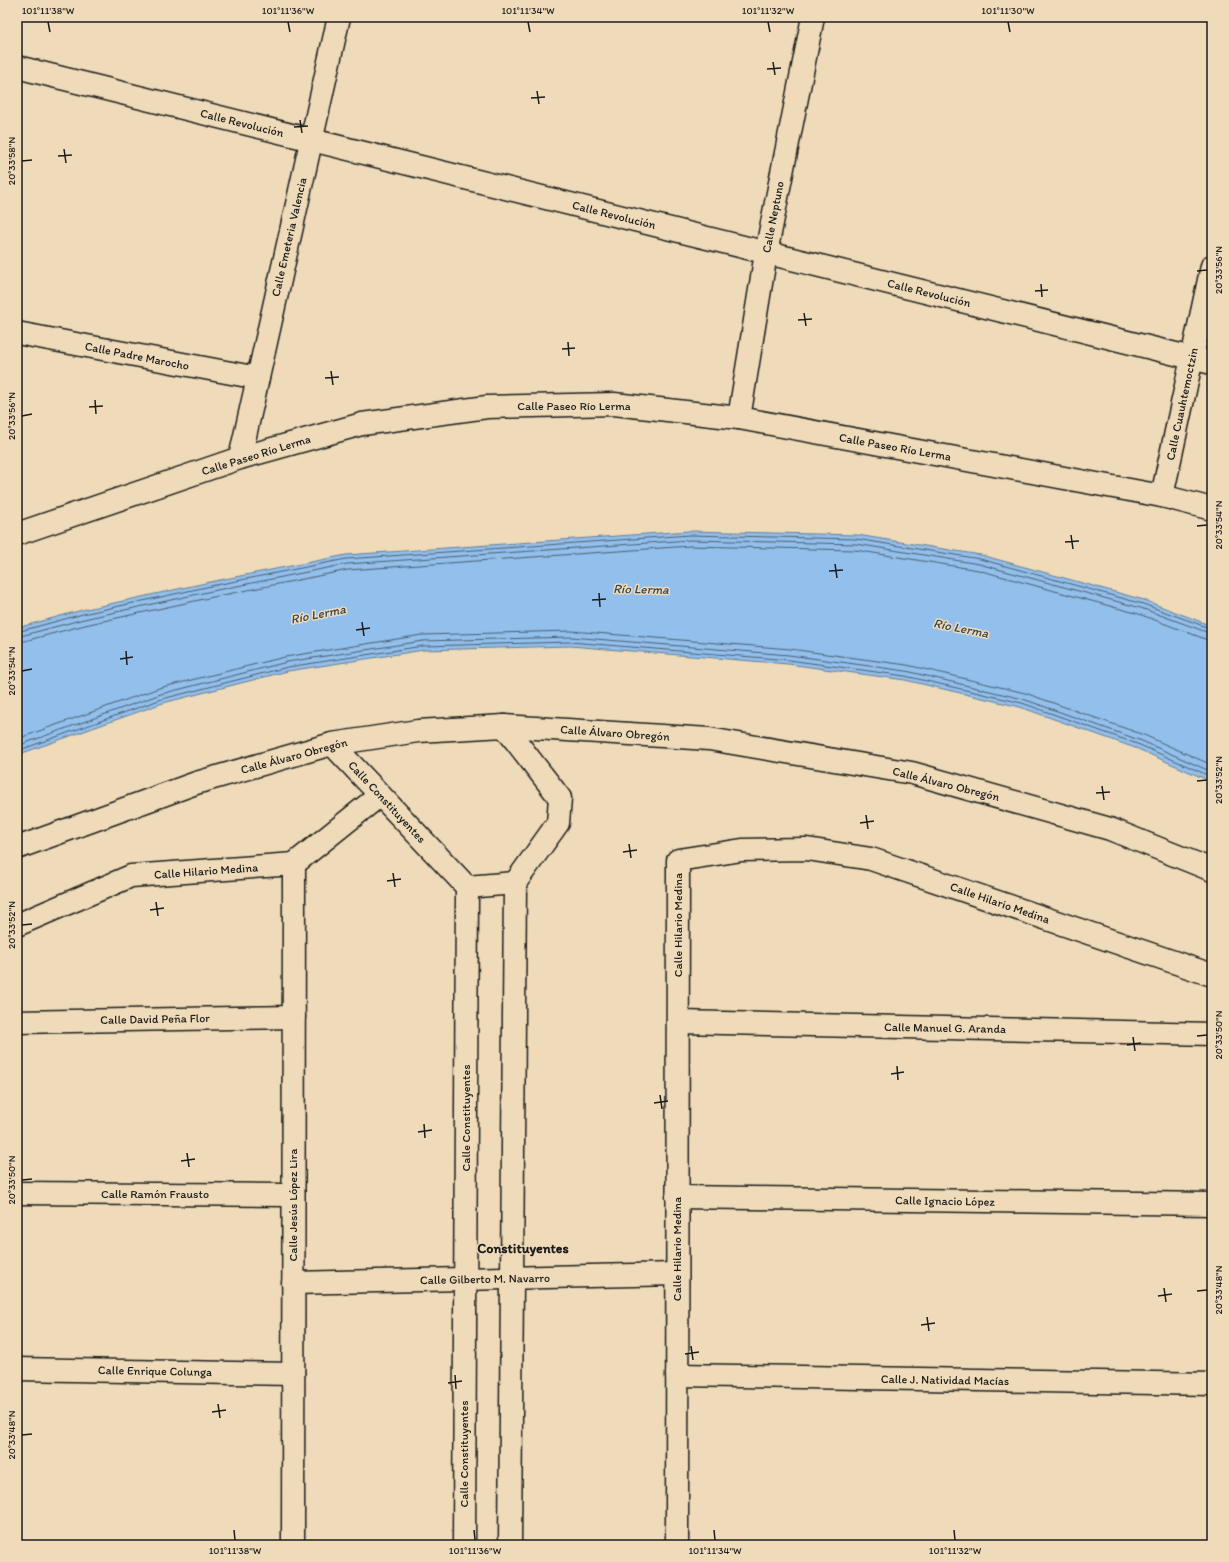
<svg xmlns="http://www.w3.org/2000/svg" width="1229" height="1562" font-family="Itim,sans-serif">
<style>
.water{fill:#92bfeb;stroke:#637e98}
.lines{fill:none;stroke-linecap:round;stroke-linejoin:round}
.shore{stroke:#4b5d6f;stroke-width:1}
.minor-casing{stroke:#1c1c1c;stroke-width:25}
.minor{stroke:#efdbb9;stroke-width:22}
.ticks{fill:none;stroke:#1c1c1c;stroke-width:1.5}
.labels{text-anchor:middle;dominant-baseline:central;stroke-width:3;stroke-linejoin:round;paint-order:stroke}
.street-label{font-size:12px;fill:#1c1c1c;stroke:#efdbb9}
.water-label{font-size:13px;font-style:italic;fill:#3a4550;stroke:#efdbb9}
.quarter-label{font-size:14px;font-weight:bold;fill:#1c1c1c;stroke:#efdbb9}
.neatline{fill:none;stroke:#1c1c1c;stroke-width:1.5}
.ticks-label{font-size:10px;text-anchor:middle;fill:#1c1c1c}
</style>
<rect width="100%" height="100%" fill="#efdbb9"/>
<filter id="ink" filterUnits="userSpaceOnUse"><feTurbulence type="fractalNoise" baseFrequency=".025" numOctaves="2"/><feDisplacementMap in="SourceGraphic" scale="8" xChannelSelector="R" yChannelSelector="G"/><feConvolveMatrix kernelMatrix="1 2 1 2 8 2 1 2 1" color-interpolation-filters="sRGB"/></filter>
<g filter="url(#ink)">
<!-- water -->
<path class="water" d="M689,531L857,535L981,555L1144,600L1212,626V782L1138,749L1020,707L905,680L788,664L570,646L424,650L288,671L163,703L17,755V628L82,610L210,582L346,555Z"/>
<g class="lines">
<!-- shore -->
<g class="shore">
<path d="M17,632L83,614L211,586L346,559L690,535L856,539L980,559L1143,604L1212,629"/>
<path d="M17,637L84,619L212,591L347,564L690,540L856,544L979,564L1141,608L1212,634"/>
<path d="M17,643L85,625L213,597L348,570L690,546L855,550L978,570L1139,614L1205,639L1212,640"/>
<path d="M17,739L159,688L285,657L422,635L571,631L790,649L907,665L1025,693L1144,735L1212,765"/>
<path d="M17,746L161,694L287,662L423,641L571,637L789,655L906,671L1023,699L1142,741L1212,772"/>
<path d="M17,751L162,699L288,667L423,646L570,642L789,660L905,676L1022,703L1140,745L1212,777"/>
</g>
<!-- minor casing -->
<g class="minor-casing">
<g id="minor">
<path d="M17,67L1212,363"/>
<path d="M17,333L258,378"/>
<path d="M739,418L766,253L813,17"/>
<path d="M240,458L339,17"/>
<path d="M1162,496L1212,266"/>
<path d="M17,534L240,458L362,424L487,407L614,404L739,418L1162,496L1212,509"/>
<path d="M504,726L560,798L558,823L515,883L510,1545"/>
<path d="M332,744L467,887L464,1545"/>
<path d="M17,848L196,783L332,744L418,731L504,726L709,739L912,773L1110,829L1212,870"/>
<path d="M467,887L515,883"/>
<path d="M17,925L131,876L294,864L380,795"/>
<path d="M17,1022L294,1017"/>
<path d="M678,1022L1212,1034"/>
<path d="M17,1193L293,1195"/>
<path d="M677,1197L1212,1204"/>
<path d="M293,1283L677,1274"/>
<path d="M17,1369L293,1374"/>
<path d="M677,1375L1212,1384"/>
<path d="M293,1545L294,864"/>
<path d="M677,1545L678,860L742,850L807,849L871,859L1212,975"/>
</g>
</g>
<!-- minor -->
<use href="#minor" class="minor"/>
</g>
</g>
<!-- ticks -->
<path class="ticks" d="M48,22L50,32M288,22L290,32M528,22L530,32M768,22L770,32M1008,22L1010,32M773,62L775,75M767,69L781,68M537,91L539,104M531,98L545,97M300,120L302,133M294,127L308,126M64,149L66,163M58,156L72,155M22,161L32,160M1197,271L1207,270M1041,284L1042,297M1035,291L1048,290M804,313L806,326M798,320L812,319M568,342L569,356M562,349L575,348M331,371L333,385M325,378L339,377M95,400L96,414M89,407L103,406M22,416L32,414M1197,526L1207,525M1071,535L1073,549M1065,542L1079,541M835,564L837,578M829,571L843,570M599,593L600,607M592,600L606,599M362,622L364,636M356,630L370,628M126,651L127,665M120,659L133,657M22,671L32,669M1197,781L1207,780M1102,786L1104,800M1096,793L1110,792M866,815L868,829M860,823L874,821M629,844L631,858M623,852L637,850M393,873L395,887M387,881L401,879M156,902L158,916M150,910L164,908M22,925L32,924M1197,1036L1207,1035M1133,1037L1135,1051M1127,1045L1141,1043M897,1066L898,1080M891,1074L904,1072M660,1095L662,1109M654,1103L668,1101M424,1124L425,1138M418,1132L432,1130M187,1153L189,1167M181,1161L195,1159M22,1180L32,1179M1164,1288L1166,1302M1197,1291L1207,1290M1158,1296L1172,1294M927,1317L929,1331M921,1325L935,1323M691,1346L693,1360M685,1354L699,1352M455,1375L456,1389M448,1383L462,1381M218,1404L220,1418M212,1412L226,1410M22,1435L32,1434M234,1530L235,1540M474,1530L475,1540M714,1530L715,1540M954,1530L955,1540"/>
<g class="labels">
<!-- street labels -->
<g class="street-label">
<text transform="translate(242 123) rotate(14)">Calle Revolución</text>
<text transform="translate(614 215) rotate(14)">Calle Revolución</text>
<text transform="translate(773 217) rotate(-79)">Calle Neptuno</text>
<text transform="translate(289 237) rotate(-77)">Calle Emeteria Valencia</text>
<text transform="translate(929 293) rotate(14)">Calle Revolución</text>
<text transform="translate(137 356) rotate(11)">Calle Padre Marocho</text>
<text transform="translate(1182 404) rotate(-78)">Calle Cuauhtemoctzin</text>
<text x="574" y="406">Calle Paseo Río Lerma</text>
<text transform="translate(895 447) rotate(10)">Calle Paseo Río Lerma</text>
<text transform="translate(256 455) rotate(-17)">Calle Paseo Río Lerma</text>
<text transform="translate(615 733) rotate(4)">Calle Álvaro Obregón</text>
<text transform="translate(294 756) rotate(-15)">Calle Álvaro Obregón</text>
<text transform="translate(946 784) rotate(14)">Calle Álvaro Obregón</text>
<text transform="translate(387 802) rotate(47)">Calle Constituyentes</text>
<text transform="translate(206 871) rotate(-4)">Calle Hilario Medina</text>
<text transform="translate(1000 903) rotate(19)">Calle Hilario Medina</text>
<text transform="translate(678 925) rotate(-90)">Calle Hilario Medina</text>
<text transform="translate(155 1019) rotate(-1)">Calle David Peña Flor</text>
<text transform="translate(945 1028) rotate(1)">Calle Manuel G. Aranda</text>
<text transform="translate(466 1118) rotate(-90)">Calle Constituyentes</text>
<text x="155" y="1194">Calle Ramón Frausto</text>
<text transform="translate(945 1201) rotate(1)">Calle Ignacio López</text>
<text transform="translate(293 1205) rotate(-90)">Calle Jesús López Lira</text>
<text transform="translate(677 1249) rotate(-90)">Calle Hilario Medina</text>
<text transform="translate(485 1279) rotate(-1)">Calle Gilberto M. Navarro</text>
<text transform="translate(155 1371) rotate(1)">Calle Enrique Colunga</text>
<text transform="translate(945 1380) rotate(1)">Calle J. Natividad Macías</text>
<text transform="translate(464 1454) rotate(-90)">Calle Constituyentes</text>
</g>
<!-- water labels -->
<g class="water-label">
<text transform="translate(641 589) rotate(1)">Río Lerma</text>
<text transform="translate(318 614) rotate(-11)">Río Lerma</text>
<text transform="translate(961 628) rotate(11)">Río Lerma</text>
</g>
<!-- quarter labels -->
<g class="quarter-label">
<text x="523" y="1248">Constituyentes</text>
</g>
</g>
<!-- margin -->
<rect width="1229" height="1562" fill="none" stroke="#efdbb9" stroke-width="44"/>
<rect x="22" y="22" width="1185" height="1518" class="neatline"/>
<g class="ticks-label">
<text x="48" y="14">101°11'38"W</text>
<text x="288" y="14">101°11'36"W</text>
<text x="528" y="14">101°11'34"W</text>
<text x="768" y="14">101°11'32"W</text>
<text x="1008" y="14">101°11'30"W</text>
<text transform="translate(11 161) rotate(-90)" y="4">20°33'58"N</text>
<text transform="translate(1218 270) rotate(-90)" y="4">20°33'56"N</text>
<text transform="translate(11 416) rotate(-90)" y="4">20°33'56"N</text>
<text transform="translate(1218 525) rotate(-90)" y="4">20°33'54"N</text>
<text transform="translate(11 671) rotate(-90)" y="4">20°33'54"N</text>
<text transform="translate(1218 780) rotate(-90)" y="4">20°33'52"N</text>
<text transform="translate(11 925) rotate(-90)" y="4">20°33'52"N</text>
<text transform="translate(1218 1035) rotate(-90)" y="4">20°33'50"N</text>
<text transform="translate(11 1180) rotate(-90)" y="4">20°33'50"N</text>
<text transform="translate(1218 1290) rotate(-90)" y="4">20°33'48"N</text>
<text transform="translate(11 1435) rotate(-90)" y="4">20°33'48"N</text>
<text x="235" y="1554">101°11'38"W</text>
<text x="475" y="1554">101°11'36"W</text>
<text x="715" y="1554">101°11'34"W</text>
<text x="955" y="1554">101°11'32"W</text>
</g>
</svg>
